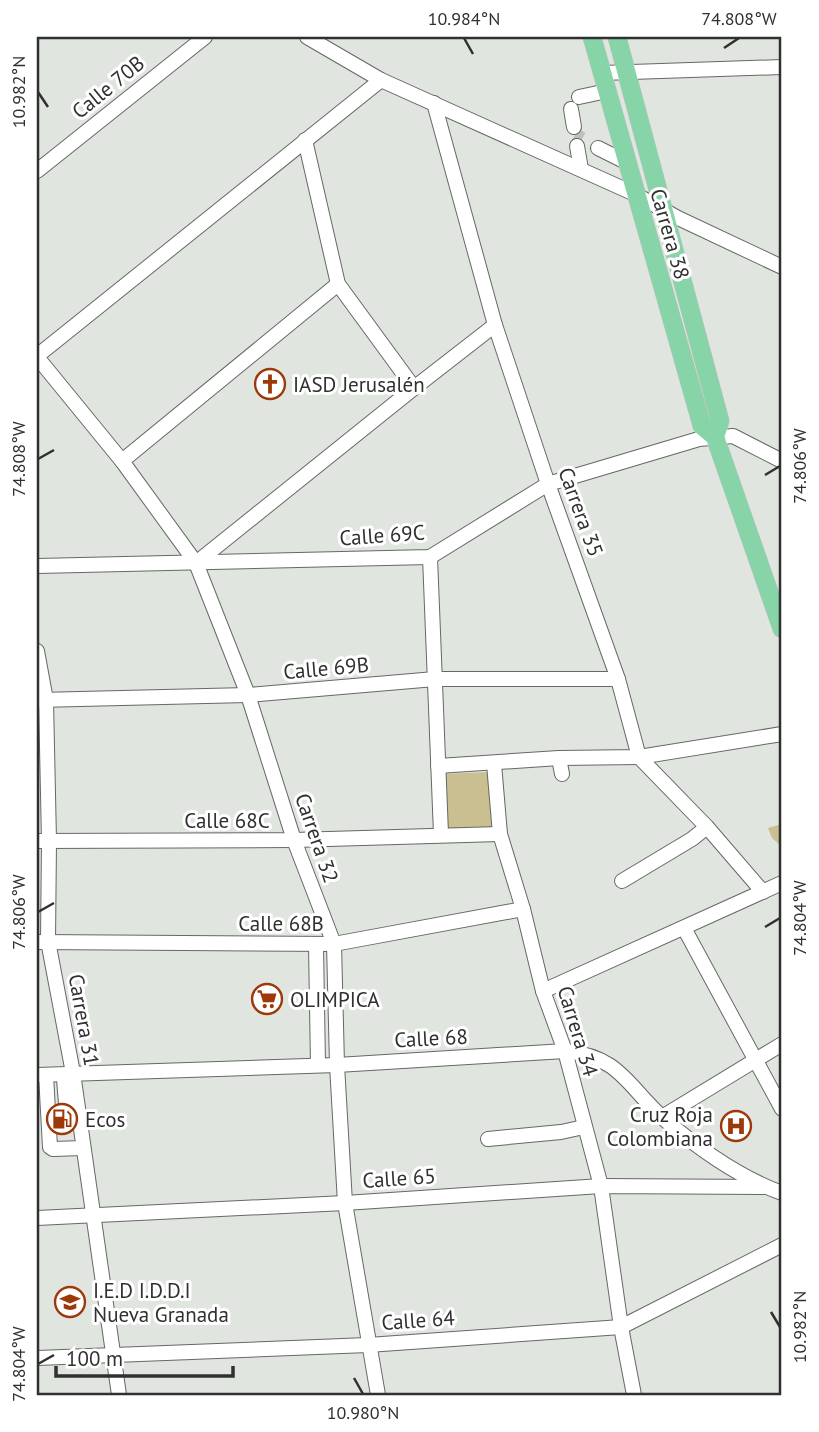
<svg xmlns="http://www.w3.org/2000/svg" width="819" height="1432" font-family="'PT Sans',sans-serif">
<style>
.green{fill:#c9bf91}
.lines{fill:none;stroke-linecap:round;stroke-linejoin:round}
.minor-tunnel{stroke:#bdc1bd;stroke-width:14;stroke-dasharray:14 7;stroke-linecap:butt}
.minor-casing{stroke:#656864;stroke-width:16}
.major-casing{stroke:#c1c1c1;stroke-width:19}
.minor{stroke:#fff;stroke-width:14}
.major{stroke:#88d4a9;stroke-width:18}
.ticks{fill:none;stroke:#2f302f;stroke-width:2.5}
.labels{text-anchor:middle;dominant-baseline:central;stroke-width:6;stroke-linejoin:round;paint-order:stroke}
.street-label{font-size:21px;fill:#2f302f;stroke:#fff}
.poi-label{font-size:21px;fill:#2f302f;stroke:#fff;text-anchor:start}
.neatline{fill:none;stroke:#2f302f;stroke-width:2.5}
.ticks-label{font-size:18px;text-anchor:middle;fill:#2f302f}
</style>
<rect width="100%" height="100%" fill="#e1e5e0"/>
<!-- green -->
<g class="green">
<path d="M489,772L492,831L445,830L441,774Z"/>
<path d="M782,824V847L772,838L768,828Z"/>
</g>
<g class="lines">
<!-- minor-tunnel -->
<path class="minor-tunnel" d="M575,135L582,139"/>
<!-- minor casing -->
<g class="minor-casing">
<g id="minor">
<path d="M307,37L381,80L635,194L678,218L782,267"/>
<path d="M602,73L782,67"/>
<path d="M579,97L607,91"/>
<path d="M434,103L495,325L548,484L618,679L639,757L707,827L763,892"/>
<path d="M571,109L574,127"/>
<path d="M305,140L338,284L414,388"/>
<path d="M577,146L581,169"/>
<path d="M598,148L626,162"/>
<path d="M37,171L205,37"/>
<path d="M37,356L381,80"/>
<path d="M37,357L122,461L196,563L248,695L294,840L334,944L337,1065L345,1203L378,1395"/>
<path d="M122,461L338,284"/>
<path d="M430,557L441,834"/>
<path d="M196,563L414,388L495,325"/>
<path d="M37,566L430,557L548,484L699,439L733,436L782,461"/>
<path d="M37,651L46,700L49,841L48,941L73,1073L119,1395"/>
<path d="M38,700L248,695L435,679H618"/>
<path d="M559,758L562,774"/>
<path d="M494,764L500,834L523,909L543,991L565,1051L601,1186L621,1327L634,1395"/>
<path d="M438,766L559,758L639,757L782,734"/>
<path d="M37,841L294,840L500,834"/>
<path d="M622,881L692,839L707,827"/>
<path d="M684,928L782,1109"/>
<path d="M37,942L334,944L523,909"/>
<path d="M316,945L318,1065"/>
<path d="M543,991L782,883"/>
<path d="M37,1075L337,1065L565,1051C621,1057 627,1086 664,1119C699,1149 738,1177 782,1193"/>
<path d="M46,1075L50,1147L53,1149L83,1148"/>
<path d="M64,1079L67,1116"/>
<path d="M662,1117L782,1044"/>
<path d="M488,1139L561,1132L584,1127"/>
<path d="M37,1218L345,1203L601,1186L763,1187"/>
<path d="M37,1358L368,1345L621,1327L782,1245"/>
</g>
</g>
<!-- major casing -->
<g class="major-casing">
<g id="major">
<path d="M592,37L702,426L715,437L782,629"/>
<path d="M617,37L720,421L715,437"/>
</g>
</g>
<!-- minor -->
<use href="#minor" class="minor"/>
<!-- major -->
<use href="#major" class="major"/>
</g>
<!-- ticks -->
<path class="ticks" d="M464,38L473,54M724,48L739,38M38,92L48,107M38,459L54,450M765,475L780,466M38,912L54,903M765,927L780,918M771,1312L780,1327M38,1364L54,1355M354,1378L363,1394"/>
<!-- icons -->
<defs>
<g id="church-ring" transform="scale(1.575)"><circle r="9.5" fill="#fff" stroke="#9d3809" stroke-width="1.5"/><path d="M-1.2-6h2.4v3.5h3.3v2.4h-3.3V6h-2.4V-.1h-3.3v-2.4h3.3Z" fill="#9d3809"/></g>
<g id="supermarket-ring" transform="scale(1.575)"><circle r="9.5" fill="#fff" stroke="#9d3809" stroke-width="1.5"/><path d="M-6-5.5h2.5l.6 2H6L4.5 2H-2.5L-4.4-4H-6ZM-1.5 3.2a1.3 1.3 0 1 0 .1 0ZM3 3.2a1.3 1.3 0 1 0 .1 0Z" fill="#9d3809"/></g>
<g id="fuel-ring" transform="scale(1.575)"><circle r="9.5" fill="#fff" stroke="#9d3809" stroke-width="1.5"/><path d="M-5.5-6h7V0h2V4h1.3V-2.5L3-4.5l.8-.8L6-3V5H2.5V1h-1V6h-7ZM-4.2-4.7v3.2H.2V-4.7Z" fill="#9d3809"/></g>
<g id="hospital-ring" transform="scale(1.575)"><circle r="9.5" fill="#fff" stroke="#9d3809" stroke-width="1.5"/><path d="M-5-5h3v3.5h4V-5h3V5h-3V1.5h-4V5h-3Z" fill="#9d3809"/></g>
<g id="school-ring" transform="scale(1.575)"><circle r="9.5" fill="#fff" stroke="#9d3809" stroke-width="1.5"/><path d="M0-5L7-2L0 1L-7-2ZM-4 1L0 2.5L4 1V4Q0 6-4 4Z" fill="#9d3809"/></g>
</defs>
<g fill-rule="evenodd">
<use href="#church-ring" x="270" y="384"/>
<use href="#supermarket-ring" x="267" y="999"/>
<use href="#fuel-ring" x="62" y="1119"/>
<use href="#hospital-ring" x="736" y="1126"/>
<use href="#school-ring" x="70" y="1302"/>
</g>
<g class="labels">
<!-- street labels -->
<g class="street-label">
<text transform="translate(108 87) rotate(-39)">Calle 70B</text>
<text transform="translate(670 234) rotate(74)">Carrera 38</text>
<text transform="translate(581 512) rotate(70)">Carrera 35</text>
<text transform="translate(382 535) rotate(-4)">Calle 69C</text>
<text transform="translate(326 668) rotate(-5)">Calle 69B</text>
<text x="227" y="820">Calle 68C</text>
<text transform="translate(317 838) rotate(71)">Carrera 32</text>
<text x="281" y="923">Calle 68B</text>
<text transform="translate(84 1020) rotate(80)">Carrera 31</text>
<text transform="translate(578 1031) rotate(73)">Carrera 34</text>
<text transform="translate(431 1038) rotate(-3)">Calle 68</text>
<text transform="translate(399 1178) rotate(-4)">Calle 65</text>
<text transform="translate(418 1320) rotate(-4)">Calle 64</text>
</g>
<!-- poi labels -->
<g class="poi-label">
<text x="293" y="384">IASD Jerusalén</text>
<text x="290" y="999">OLIMPICA</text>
<text x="713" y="1114" text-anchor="end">Cruz Roja<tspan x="713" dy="24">Colombiana</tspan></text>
<text x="85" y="1119">Ecos</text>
<text x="93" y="1290">I.E.D I.D.D.I<tspan x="93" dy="24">Nueva Granada</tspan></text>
</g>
</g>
<!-- border -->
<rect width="819" height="1432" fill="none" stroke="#ffffff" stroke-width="77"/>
<!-- scale -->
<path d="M56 1366v10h177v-10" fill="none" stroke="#2f302f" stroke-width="3.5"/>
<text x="66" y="1366" font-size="21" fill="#2f302f" stroke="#ffffff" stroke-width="5" paint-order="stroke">100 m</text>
<rect x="38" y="38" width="742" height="1356" class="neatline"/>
<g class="ticks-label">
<text x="464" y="25">10.984°N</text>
<text x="739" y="25">74.808°W</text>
<text transform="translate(19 92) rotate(-90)" y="6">10.982°N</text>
<text transform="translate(19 459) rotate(-90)" y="6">74.808°W</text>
<text transform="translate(800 466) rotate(-90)" y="6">74.806°W</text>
<text transform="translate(19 912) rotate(-90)" y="6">74.806°W</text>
<text transform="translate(800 918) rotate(-90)" y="6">74.804°W</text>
<text transform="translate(800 1327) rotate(-90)" y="6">10.982°N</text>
<text transform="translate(19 1364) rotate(-90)" y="6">74.804°W</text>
<text x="363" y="1419">10.980°N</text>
</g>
</svg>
